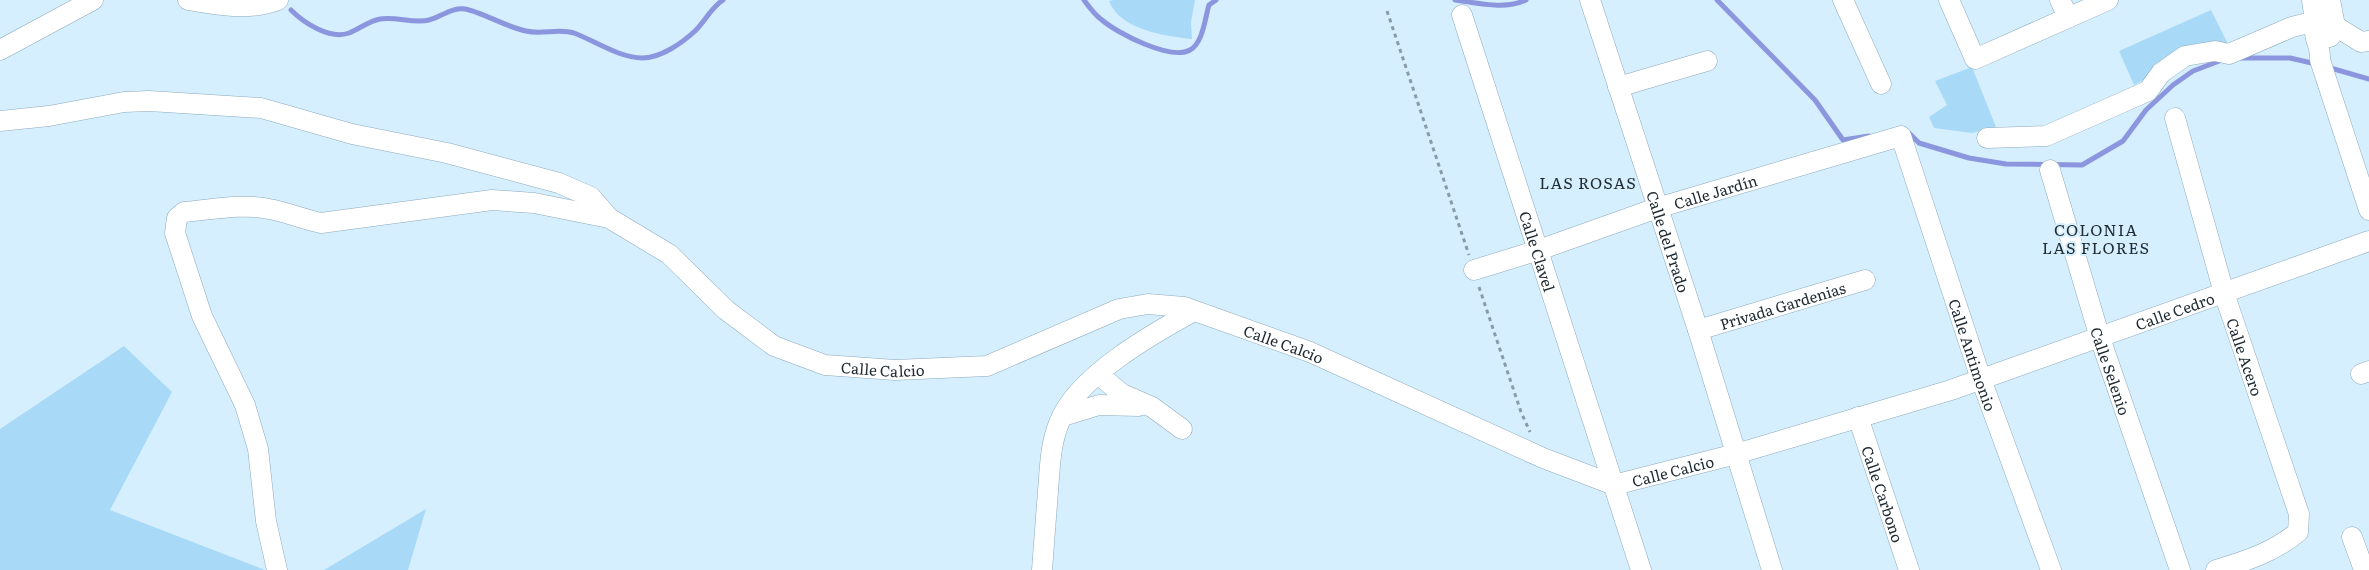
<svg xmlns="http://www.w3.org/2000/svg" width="2369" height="570" font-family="Literata,serif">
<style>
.green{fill:#a8daf8}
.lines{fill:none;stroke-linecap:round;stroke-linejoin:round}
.stream{stroke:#8c96de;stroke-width:5}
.minor-casing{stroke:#8caabc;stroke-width:21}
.path{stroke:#889ca7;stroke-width:3;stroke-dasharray:4 4;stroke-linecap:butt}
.minor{stroke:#fff;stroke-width:20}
.labels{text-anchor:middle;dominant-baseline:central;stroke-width:4;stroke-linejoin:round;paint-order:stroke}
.street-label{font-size:15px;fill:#1e2a31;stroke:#d6effe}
.neighbourhood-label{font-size:16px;letter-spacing:1px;fill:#1e2a31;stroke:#d6effe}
</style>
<rect width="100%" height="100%" fill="#d6effe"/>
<!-- green -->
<g class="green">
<path d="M1113,0H1195L1191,22L1192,39C1165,36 1120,30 1109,1Z"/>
<path d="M2211,10L2228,44C2178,35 2172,67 2134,85L2119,51Z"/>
<path d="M1972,67L1996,127L1972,133L1934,128L1929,117L1947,105L1935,81Z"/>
<path d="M124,346L172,392L110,510L265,570H0V429Z"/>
<path d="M426,509L408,570H324Z"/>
</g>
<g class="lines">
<!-- stream -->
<g class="stream">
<path d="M1084,0C1089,7 1095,15 1102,20C1117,33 1171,61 1190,50C1203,43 1205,18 1209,5L1216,0"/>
<path d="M1455,0C1478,3 1504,10 1526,0"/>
<path d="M1717,0L1815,100L1843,140L1869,136"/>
<path d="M291,10C304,23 330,40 349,33C359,29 369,21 380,19C396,16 413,24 429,20C441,17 452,7 465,9C482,12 506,27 526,31C542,35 558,28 574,33C595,41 620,58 642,58C661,58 682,43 695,31C705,21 711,8 723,0"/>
<path d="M2240,58H2290L2316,64"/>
<path d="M2327,67L2369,79"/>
<path d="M1907,131L1919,143L1969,158L2006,164L2082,165L2123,141L2146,110L2173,85L2193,71L2222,60"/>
</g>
<!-- minor casing -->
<g class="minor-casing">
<g id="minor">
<path d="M188,0C216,5 251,11 278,0"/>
<path id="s1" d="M1590,0L1698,330L1772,570"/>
<path d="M1843,0L1881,84"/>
<path d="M1949,0L1975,59L2108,0"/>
<path d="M2060,0L2068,17"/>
<path d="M2312,0C2314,11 2315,21 2315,32C2315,42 2321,46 2320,60L2369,210"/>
<path id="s2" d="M1462,15L1641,570"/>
<path d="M2330,37L2335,26L2330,0"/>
<path d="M0,50L93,0"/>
<path d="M1618,87L1707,61"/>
<path id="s3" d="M2175,118L2224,293L2299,514L2298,532C2274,552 2246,561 2216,570"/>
<path id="s4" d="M0,121L49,116L124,102L149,101L261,108L352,134L447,153L559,183L591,197L609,218L669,254L726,310L774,346L825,365L895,370L987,366L1119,309L1148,304L1184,307L1310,352L1543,458L1614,485L1736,454L1951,390L2369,241"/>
<path d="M1987,138L2046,136L2148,91L2161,73L2185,56L2215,51L2229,54L2292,27L2316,21L2335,26L2361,42L2369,41"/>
<path id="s5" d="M2050,170L2100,338L2180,570"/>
<path id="s6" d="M1474,270L1539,250L1657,208L1901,136L1981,379L2051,570"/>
<path id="s7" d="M1698,330L1865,280"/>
<path d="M1098,374L1122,394L1152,407L1182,429"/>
<path d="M2361,374L2369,371"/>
<path d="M1063,416L1099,405L1139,406"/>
<path id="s8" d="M1858,417L1909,570"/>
<path d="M2352,537L2364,570"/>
<path d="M277,570L266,521L258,449L245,405L202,316L175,233L177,218L184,212C211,210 242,203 269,209C287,212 302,219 321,223L492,200L534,203L609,218"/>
<path d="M1042,570C1044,544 1046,517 1048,491C1050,468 1050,445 1059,423C1076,377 1152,334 1194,311"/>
</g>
</g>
<!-- path -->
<g class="path">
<path d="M1387,11L1469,255"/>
<path d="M1479,287L1521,412L1530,432"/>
</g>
<!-- minor -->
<use href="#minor" class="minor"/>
</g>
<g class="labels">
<!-- street labels -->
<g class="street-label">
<text stroke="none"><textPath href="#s6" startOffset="254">Calle Jardín</textPath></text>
<text stroke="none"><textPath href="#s1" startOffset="254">Calle del Prado</textPath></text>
<text stroke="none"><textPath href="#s2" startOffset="248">Calle Clavel</textPath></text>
<text stroke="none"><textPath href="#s7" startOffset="88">Privada Gardenias</textPath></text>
<text stroke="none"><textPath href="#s4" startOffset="2322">Calle Cedro</textPath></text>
<text stroke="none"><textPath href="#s4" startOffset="1375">Calle Calcio</textPath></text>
<text stroke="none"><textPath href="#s6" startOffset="678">Calle Antimonio</textPath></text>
<text stroke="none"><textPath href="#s3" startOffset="249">Calle Acero</textPath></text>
<text stroke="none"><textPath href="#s4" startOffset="955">Calle Calcio</textPath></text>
<text stroke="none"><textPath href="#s5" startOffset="210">Calle Selenio</textPath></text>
<text stroke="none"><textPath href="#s4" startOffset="1795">Calle Calcio</textPath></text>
<text stroke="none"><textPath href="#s8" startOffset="81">Calle Carbono</textPath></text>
</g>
<!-- neighbourhood labels -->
<g class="neighbourhood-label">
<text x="1588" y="182">LAS ROSAS</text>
<text x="2096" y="229">COLONIA<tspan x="2096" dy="18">LAS FLORES</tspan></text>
</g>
</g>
</svg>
